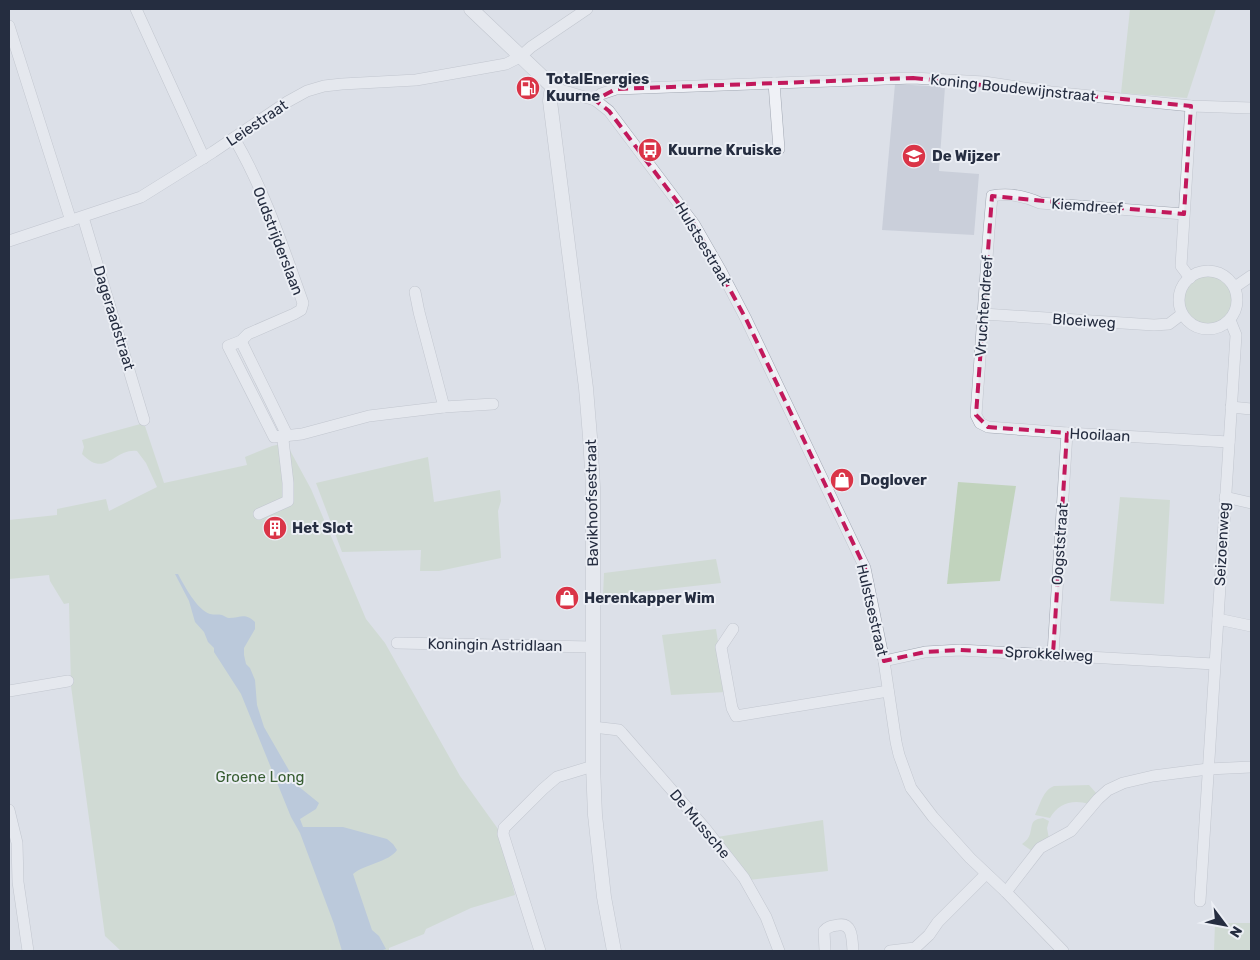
<svg xmlns="http://www.w3.org/2000/svg" width="1260" height="960" font-family="Rubik,sans-serif">
<style>
.built{fill:#cacfda}
.green{fill:#c1d3bd}
.water{fill:#93adcc}
.lines{fill:none;stroke-linecap:round;stroke-linejoin:round}
.minor-casing{stroke:#a1a7b2;stroke-width:12}
.tertiary-casing{stroke:#a1a7b2;stroke-width:15}
.minor{stroke:#eff1f6;stroke-width:11}
.tertiary{stroke:#eff1f6;stroke-width:14}
.marked{fill:none;stroke:#c2185b;stroke-width:4;stroke-dasharray:10 6;stroke-linejoin:round}
.labels{text-anchor:middle;dominant-baseline:central;stroke-width:4;stroke-linejoin:round;paint-order:stroke}
.poi-label{font-size:15px;font-weight:bold;fill:#252d40;stroke:#eceff5;text-anchor:start}
.street-label{font-size:15px;fill:#252d40;stroke:#eceff5}
.park-label{font-size:15px;fill:#375d31;stroke:#eceff5}
</style>
<rect width="100%" height="100%" fill="#dce0e8"/>
<!-- built -->
<path class="built" d="M895,84L945,87L939,171L979,174L974,235L882,230Z"/>
<!-- green -->
<g class="green">
<path d="M1130,9H1216L1187,98L1121,93Z"/>
<circle cx="1208" cy="300" r="25"/>
<path d="M144,423L164,483L247,465L245,457L272,446L286,443L311,489L366,619L385,643L460,776L498,829L515,895L471,908L426,929L424,934L389,948V951H121L105,936L71,686L69,603L64,604L50,581L49,575L9,579V520L57,515V509L106,499L109,511L157,487L146,463L137,451C114,448 106,479 82,454L84,447L82,440Z"/>
<path d="M428,457L434,502L500,490L501,501L498,511L501,558L439,571H420L421,550L342,552L316,483Z"/>
<path d="M958,482L1016,486L1000,581L947,584Z"/>
<path d="M1120,497L1170,500L1164,604L1110,601Z"/>
<path d="M716,559L721,583L603,596L604,573Z"/>
<path d="M716,629L726,692L671,695L662,635Z"/>
<path d="M1089,785L1097,794L1089,804C1073,799 1058,803 1050,818L1035,815C1040,805 1043,790 1054,786Z"/>
<path d="M1043,818L1049,821L1047,828L1049,839L1032,851L1022,844C1026,841 1029,838 1030,834C1033,824 1030,820 1043,818Z"/>
<path d="M823,820L828,871L749,880L717,837Z"/>
<path d="M1215,923H1251V951H1214Z"/>
</g>
<!-- water -->
<path class="water" d="M175,574H178C184,585 197,610 210,614C214,615 218,614 222,615C225,616 227,618 229,618C240,618 245,612 255,622V629L244,648V655L246,664L250,668L255,680L257,705L264,727L298,786L319,803L316,809L300,819L303,827H343L387,839L393,844L397,850C389,862 365,864 353,874L372,930L379,936L386,949L380,951H342L334,924L300,833L291,817L241,694L214,652V648L208,642L204,632L195,622L189,601Z"/>
<g class="lines">
<!-- minor casing -->
<g class="minor-casing">
<g id="minor">
<path d="M136,9L204,158"/>
<path d="M9,26L71,221"/>
<path d="M774,83L779,149"/>
<path d="M554,88L595,100L609,111L694,224L721,271L746,319L865,568L884,661L896,742L899,755L911,788L933,817L970,858L1006,892L1063,951"/>
<path d="M595,100L601,94L616,89L913,78L984,82L1051,92L1191,106L1251,108"/>
<path d="M234,138C264,189 283,247 303,303L301,310L294,314L248,334L241,341L228,346L274,437L302,434L369,416L444,407L493,404"/>
<path d="M1184,214L1040,203C1025,196 1009,193 992,196L989,230L976,415L980,423L988,427L1067,433L1229,442"/>
<path d="M83,217L144,420"/>
<path d="M9,241L141,197L213,152L287,102L307,91L324,86L342,84L416,80L506,64L520,57L531,47L587,9"/>
<circle cx="1208" cy="300" r="29"/>
<path d="M1190,278L1181,266L1191,106"/>
<path d="M1235,287L1251,276"/>
<path d="M415,292L419,312L444,407"/>
<path d="M983,314L1154,325L1169,324L1182,314"/>
<path d="M241,341L287,435"/>
<path d="M1231,407L1251,409"/>
<path d="M1225,497L1251,503"/>
<path d="M259,514L288,501V483L283,440L287,435"/>
<path d="M1218,619L1251,626"/>
<path d="M733,629L721,647L732,708L736,716L888,691"/>
<path d="M397,643L592,647"/>
<path d="M1053,654L1067,433"/>
<path d="M884,661L925,652L960,650L1214,664"/>
<path d="M9,691L68,681"/>
<path d="M593,727L619,730L622,733L704,827L744,878L766,917L779,951"/>
<path d="M9,810L17,843L18,882L28,951"/>
<path d="M1006,892L1040,848L1071,831L1098,799L1108,790L1123,783L1153,776L1208,769L1251,767"/>
<path d="M1200,901L1236,335L1230,320"/>
<path d="M540,951L503,834L504,828L543,789L557,777L593,766"/>
<path d="M825,951L824,931C828,926 832,926 838,925C853,922 852,940 853,951"/>
<path d="M890,951L915,948L929,935L938,922L986,874"/>
</g>
</g>
<!-- tertiary casing -->
<g class="tertiary-casing">
<path id="tertiary" d="M471,9L554,88L551,93L550,101L586,388L590,437L593,487V766L595,815L604,897L614,951"/>
</g>
<!-- minor -->
<use href="#minor" class="minor"/>
<!-- tertiary -->
<use href="#tertiary" class="tertiary"/>
</g>
<!-- marked area -->
<path d="M0 0H1260V960H0ZM913,78L1191,106L1184,214L992,196L976,415L988,427L1067,433L1053,654L960,650L925,652L884,661L865,568L746,319L694,224L609,111L595,100L616,89Z" fill="#dce0e8" fill-opacity=".55" fill-rule="evenodd"/>
<path class="marked" d="M913,78L1191,106L1184,214L992,196L976,415L988,427L1067,433L1053,654L960,650L925,652L884,661L865,568L746,319L694,224L609,111L595,100L616,89Z"/>
<!-- icons -->
<defs>
<g id="fuel-disc" transform="scale(1.25)"><circle r="9.5" fill="#da3447" stroke="#eceff5"/><path d="M-5.5-6h7V0h2V4h1.3V-2.5L3-4.5l.8-.8L6-3V5H2.5V1h-1V6h-7ZM-4.2-4.7v3.2H.2V-4.7Z" fill="#fff"/></g>
<g id="bus-disc" transform="scale(1.25)"><circle r="9.5" fill="#da3447" stroke="#eceff5"/><path d="M-5-6H5V4H4V6H2V4H-2V6H-4V4H-5ZM-3.5-4V0h7V-4ZM-3.5 1.2v1.5H-2V1.2ZM2 1.2v1.5H3.5V1.2Z" fill="#fff"/></g>
<g id="school-disc" transform="scale(1.25)"><circle r="9.5" fill="#da3447" stroke="#eceff5"/><path d="M0-5L7-2L0 1L-7-2ZM-4 1L0 2.5L4 1V4Q0 6-4 4Z" fill="#fff"/></g>
<g id="shop-disc" transform="scale(1.25)"><circle r="9.5" fill="#da3447" stroke="#eceff5"/><path d="M-5-2.5h2.3a2.7 3.5 0 0 1 5.4 0H5L5.5 6h-11ZM-1.5-2.5h3a1.5 2.3 0 0 0-3 0Z" fill="#fff"/></g>
<g id="building-disc" transform="scale(1.25)"><circle r="9.5" fill="#da3447" stroke="#eceff5"/><path d="M-4-6H4V6H1V3H-1V6H-4ZM-2.5-4.3h1.7v1.8h-1.7ZM.8-4.3h1.7v1.8H.8ZM-2.5-1h1.7V.8h-1.7ZM.8-1h1.7V.8H.8Z" fill="#fff"/></g>
</defs>
<g fill-rule="evenodd">
<use href="#fuel-disc" x="528" y="88"/>
<use href="#bus-disc" x="650" y="150"/>
<use href="#school-disc" x="914" y="156"/>
<use href="#shop-disc" x="842" y="480"/>
<use href="#building-disc" x="275" y="528"/>
<use href="#shop-disc" x="567" y="598"/>
</g>
<g class="labels">
<!-- poi labels -->
<g class="poi-label">
<text x="546" y="79">TotalEnergies<tspan x="546" dy="17">Kuurne</tspan></text>
<text x="668" y="150">Kuurne Kruiske</text>
<text x="932" y="156">De Wijzer</text>
<text x="860" y="480">Doglover</text>
<text x="292" y="528">Het Slot</text>
<text x="584" y="598">Herenkapper Wim</text>
</g>
<!-- street labels -->
<g class="street-label">
<text transform="translate(1013 88) rotate(6)">Koning Boudewijnstraat</text>
<text transform="translate(257 123) rotate(-34)">Leiestraat</text>
<text transform="translate(1087 206) rotate(4)">Kiemdreef</text>
<text transform="translate(278 241) rotate(69)">Oudstrijderslaan</text>
<text transform="translate(703 244) rotate(59)">Hulstsestraat</text>
<text transform="translate(984 306) rotate(-86)">Vruchtendreef</text>
<text transform="translate(114 318) rotate(73)">Dageraadstraat</text>
<text transform="translate(1084 321) rotate(4)">Bloeiweg</text>
<text transform="translate(1100 435) rotate(3)">Hooilaan</text>
<text transform="translate(592 503) rotate(-91)">Bavikhoofsestraat</text>
<text transform="translate(1060 544) rotate(-86)">Oogststraat</text>
<text transform="translate(1222 544) rotate(-87)">Seizoenweg</text>
<text transform="translate(872 610) rotate(77)">Hulstsestraat</text>
<text transform="translate(495 645) rotate(1)">Koningin Astridlaan</text>
<text transform="translate(1049 654) rotate(3)">Sprokkelweg</text>
<text transform="translate(700 824) rotate(50)">De Mussche</text>
</g>
<!-- park labels -->
<g class="park-label">
<text x="260" y="777">Groene Long</text>
</g>
</g>
<!-- border -->
<rect width="1260" height="960" fill="none" stroke="#252d40" stroke-width="20"/>
<!-- north arrow -->
<g transform="translate(1225 925) rotate(122)" stroke="#eceff5" stroke-width="4" paint-order="stroke">
<path d="M0-4L9 19L0 12L-9 19Z" fill="#252d40"/>
<text y="-8" font-size="14" font-weight="bold" text-anchor="middle" fill="#252d40">N</text>
</g>
</svg>
